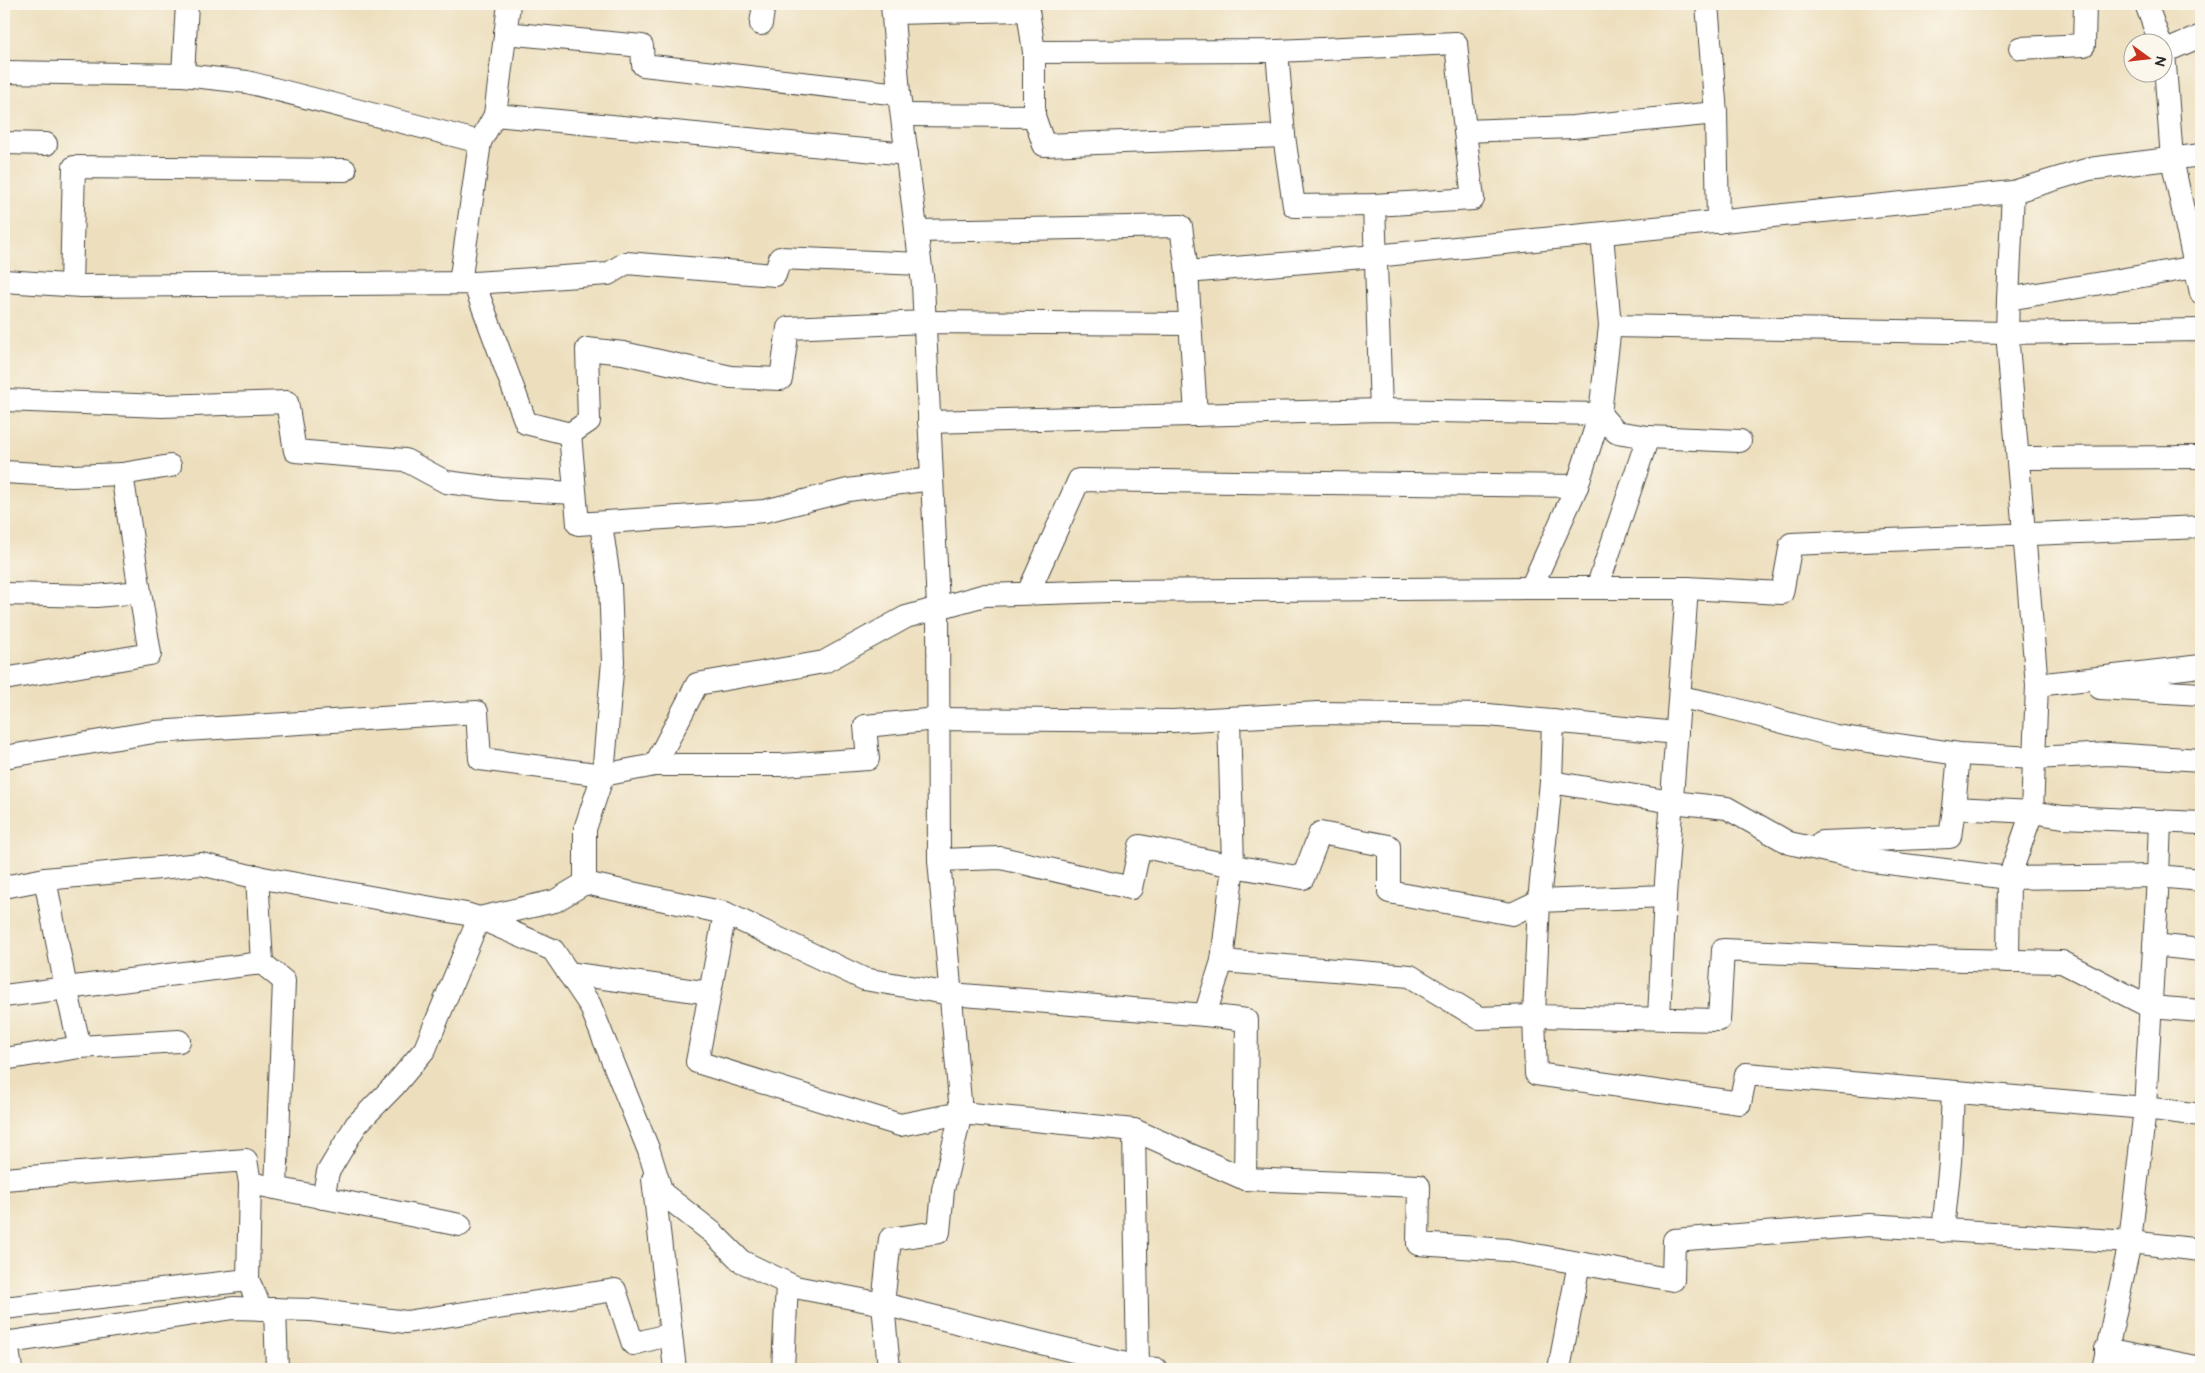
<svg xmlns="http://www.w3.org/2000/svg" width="2205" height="1373" font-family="'Balsamiq Sans',sans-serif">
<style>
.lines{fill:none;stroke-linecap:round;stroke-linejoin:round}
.minor-casing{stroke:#484641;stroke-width:24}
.minor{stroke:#fff;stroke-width:22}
</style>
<rect width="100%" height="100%" fill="#fbf7ec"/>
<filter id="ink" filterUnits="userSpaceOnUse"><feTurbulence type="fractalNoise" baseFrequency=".02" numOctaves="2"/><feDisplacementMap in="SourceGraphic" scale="10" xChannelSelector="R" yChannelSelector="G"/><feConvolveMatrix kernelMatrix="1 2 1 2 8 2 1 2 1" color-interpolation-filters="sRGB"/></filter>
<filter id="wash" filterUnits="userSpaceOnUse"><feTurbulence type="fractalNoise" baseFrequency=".0096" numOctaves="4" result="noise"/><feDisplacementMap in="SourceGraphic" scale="20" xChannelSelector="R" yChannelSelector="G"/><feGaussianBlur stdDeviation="1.12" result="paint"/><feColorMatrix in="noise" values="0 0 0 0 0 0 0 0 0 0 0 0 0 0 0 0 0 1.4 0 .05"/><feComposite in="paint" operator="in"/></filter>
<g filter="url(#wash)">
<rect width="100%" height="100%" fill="#eddfbe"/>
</g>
<g filter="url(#ink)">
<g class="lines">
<!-- minor casing -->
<g class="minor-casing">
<g id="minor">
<path d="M2146,4L2160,42"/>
<path d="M893,13L1028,10L1034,52L1277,51L1456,43L1465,131L1573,127L1716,113L1707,4"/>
<path d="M761,24L764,4"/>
<path d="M505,33L642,46L643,65L899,94"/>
<path d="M2201,36L2164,52L2172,159L2201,293"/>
<path d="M2020,48L2084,45L2085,4"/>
<path d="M1277,51L1284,136L1294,206L1374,205L1473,199L1465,131"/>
<path d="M4,72L183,75L187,4"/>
<path d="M183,75L247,82L480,142"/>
<path d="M1716,113L1718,222"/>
<path d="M495,115L907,154"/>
<path d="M903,115L1034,116V52"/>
<path d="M1034,116L1044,145L1284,136"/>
<path d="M4,143L46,144"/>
<path d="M2201,155L2089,169L2013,192L2008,299L2201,266"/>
<path d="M1374,205L1381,410"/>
<path d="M916,231L1181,226L1187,272L1196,415"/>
<path d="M1187,272L1375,256L2013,192"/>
<path d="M4,281L81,286L474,283L526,423L570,434L578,524L765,511L848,490L931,479"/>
<path d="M460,283L480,142L495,115L509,4"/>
<path d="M474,283L608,274L626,263L775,275L780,258L920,264"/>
<path d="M71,285L74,167L345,170"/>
<path d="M2008,299L2007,333L2037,685L2032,812L2009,878L2008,961"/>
<path d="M1610,326L2007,333L2201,330"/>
<path d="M4,400L162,406L287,402L295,451L405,460L446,482L501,489L574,493"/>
<path d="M929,422L1381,410L1600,414L1616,432L1648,437L1740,441"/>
<path d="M570,434L589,421L587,349L623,353L731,377L781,379L788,328L925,322L1190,324"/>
<path d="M2018,458L2201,457"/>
<path d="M4,472L72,476L122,474"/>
<path d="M1531,588L1577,486L1600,414L1610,326L1602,234"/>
<path d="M1597,588L1648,437"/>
<path d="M1028,593L1079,480L1577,486"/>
<path d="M4,594L96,596L140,592L122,474L170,466"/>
<path d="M4,679L150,654L140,592"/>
<path d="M2037,685L2201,666"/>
<path d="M2100,688L2201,694"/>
<path d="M1680,697L1719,705L1835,736L1959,754L2035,758L2109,754L2201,760"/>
<path d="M1229,718L1233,866L1303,878L1320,833L1389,846V892L1512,914L1539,901L1551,782L1672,802L1727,808L1789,843L1872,861L2009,878L2158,876L2145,1108L2201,1115"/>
<path d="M4,757L154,732L477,712L480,759L603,775L655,765L697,684L824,662L906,617L985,595L1110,591L1531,588H1687L1782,593L1791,544L2201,527"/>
<path d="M655,765H782L868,759L865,726L937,719L1173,721L1318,713L1488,715L1677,733"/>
<path d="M1551,782L1553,721"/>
<path d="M1954,808L1959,754"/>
<path d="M2160,821L2158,876L2201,880"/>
<path d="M1822,842L1950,837L1954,808L2032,812L2063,817L2201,823"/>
<path d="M939,860L1001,858L1131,888L1140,846L1233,866L1222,961L1410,976L1479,1018L1534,1016L1536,1074L1740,1103L1746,1074L2145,1108L2130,1242L2103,1369"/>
<path d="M257,876L262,963L284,981L276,1188"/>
<path d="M45,879L66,988L80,1047L179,1041"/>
<path d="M585,883L725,913L697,1062L900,1125L961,1113L939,860L938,607L923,284L899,94L892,4"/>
<path d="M4,887L45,879L201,864L246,875L466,914L479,918L555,901L585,883V829L603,775L613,661L610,585L601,524"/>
<path d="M1665,896L1539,901L1534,1016L1719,1020L1723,950L1920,959L2062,962L2150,1007L2201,1011"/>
<path d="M725,913L864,979L951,994L1205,1015L1247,1020L1245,1179"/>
<path d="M2154,945L2201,950"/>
<path d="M568,973L710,993"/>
<path d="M4,996L262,963"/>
<path d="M1205,1015L1222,961"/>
<path d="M1659,1017L1665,896L1687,588"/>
<path d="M4,1059L80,1047"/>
<path d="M1134,1130L1245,1179L1419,1186L1418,1244L1507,1250L1673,1280L1674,1240L1869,1225L2130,1242L2201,1250"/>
<path d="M4,1179L246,1160L250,1183"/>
<path d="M653,1179L675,1369"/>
<path d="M323,1198L328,1172L356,1125L395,1085L425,1049L479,918L553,950L590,1005L649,1151L662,1193L713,1233L741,1261L795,1287L883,1304L1138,1367L1156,1369"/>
<path d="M1943,1231L1950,1162L1953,1092"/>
<path d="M4,1308L248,1280"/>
<path d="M261,1309L248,1280L250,1183L460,1225"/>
<path d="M275,1309L277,1369"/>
<path d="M4,1339L7,1343L11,1369"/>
<path d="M4,1343L233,1308L312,1310L406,1322L615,1290L633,1344L671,1334"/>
<path d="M2106,1349L2201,1368"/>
<path d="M783,1369L787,1284"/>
<path d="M889,1369L883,1304L890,1239L939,1232L943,1190L961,1113L1134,1130L1138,1369"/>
<path d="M1559,1369L1579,1263"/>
</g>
</g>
<!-- minor -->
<use href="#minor" class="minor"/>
</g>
</g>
<!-- margin -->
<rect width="2205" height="1373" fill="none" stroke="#fbf7ec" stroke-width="20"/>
<!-- north arrow -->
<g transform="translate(2148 58) rotate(105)"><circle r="24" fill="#fbf7ec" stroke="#a8a59f"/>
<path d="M0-4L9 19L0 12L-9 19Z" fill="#c8321e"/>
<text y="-8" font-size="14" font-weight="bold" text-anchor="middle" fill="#2b2b2b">N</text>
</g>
</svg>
